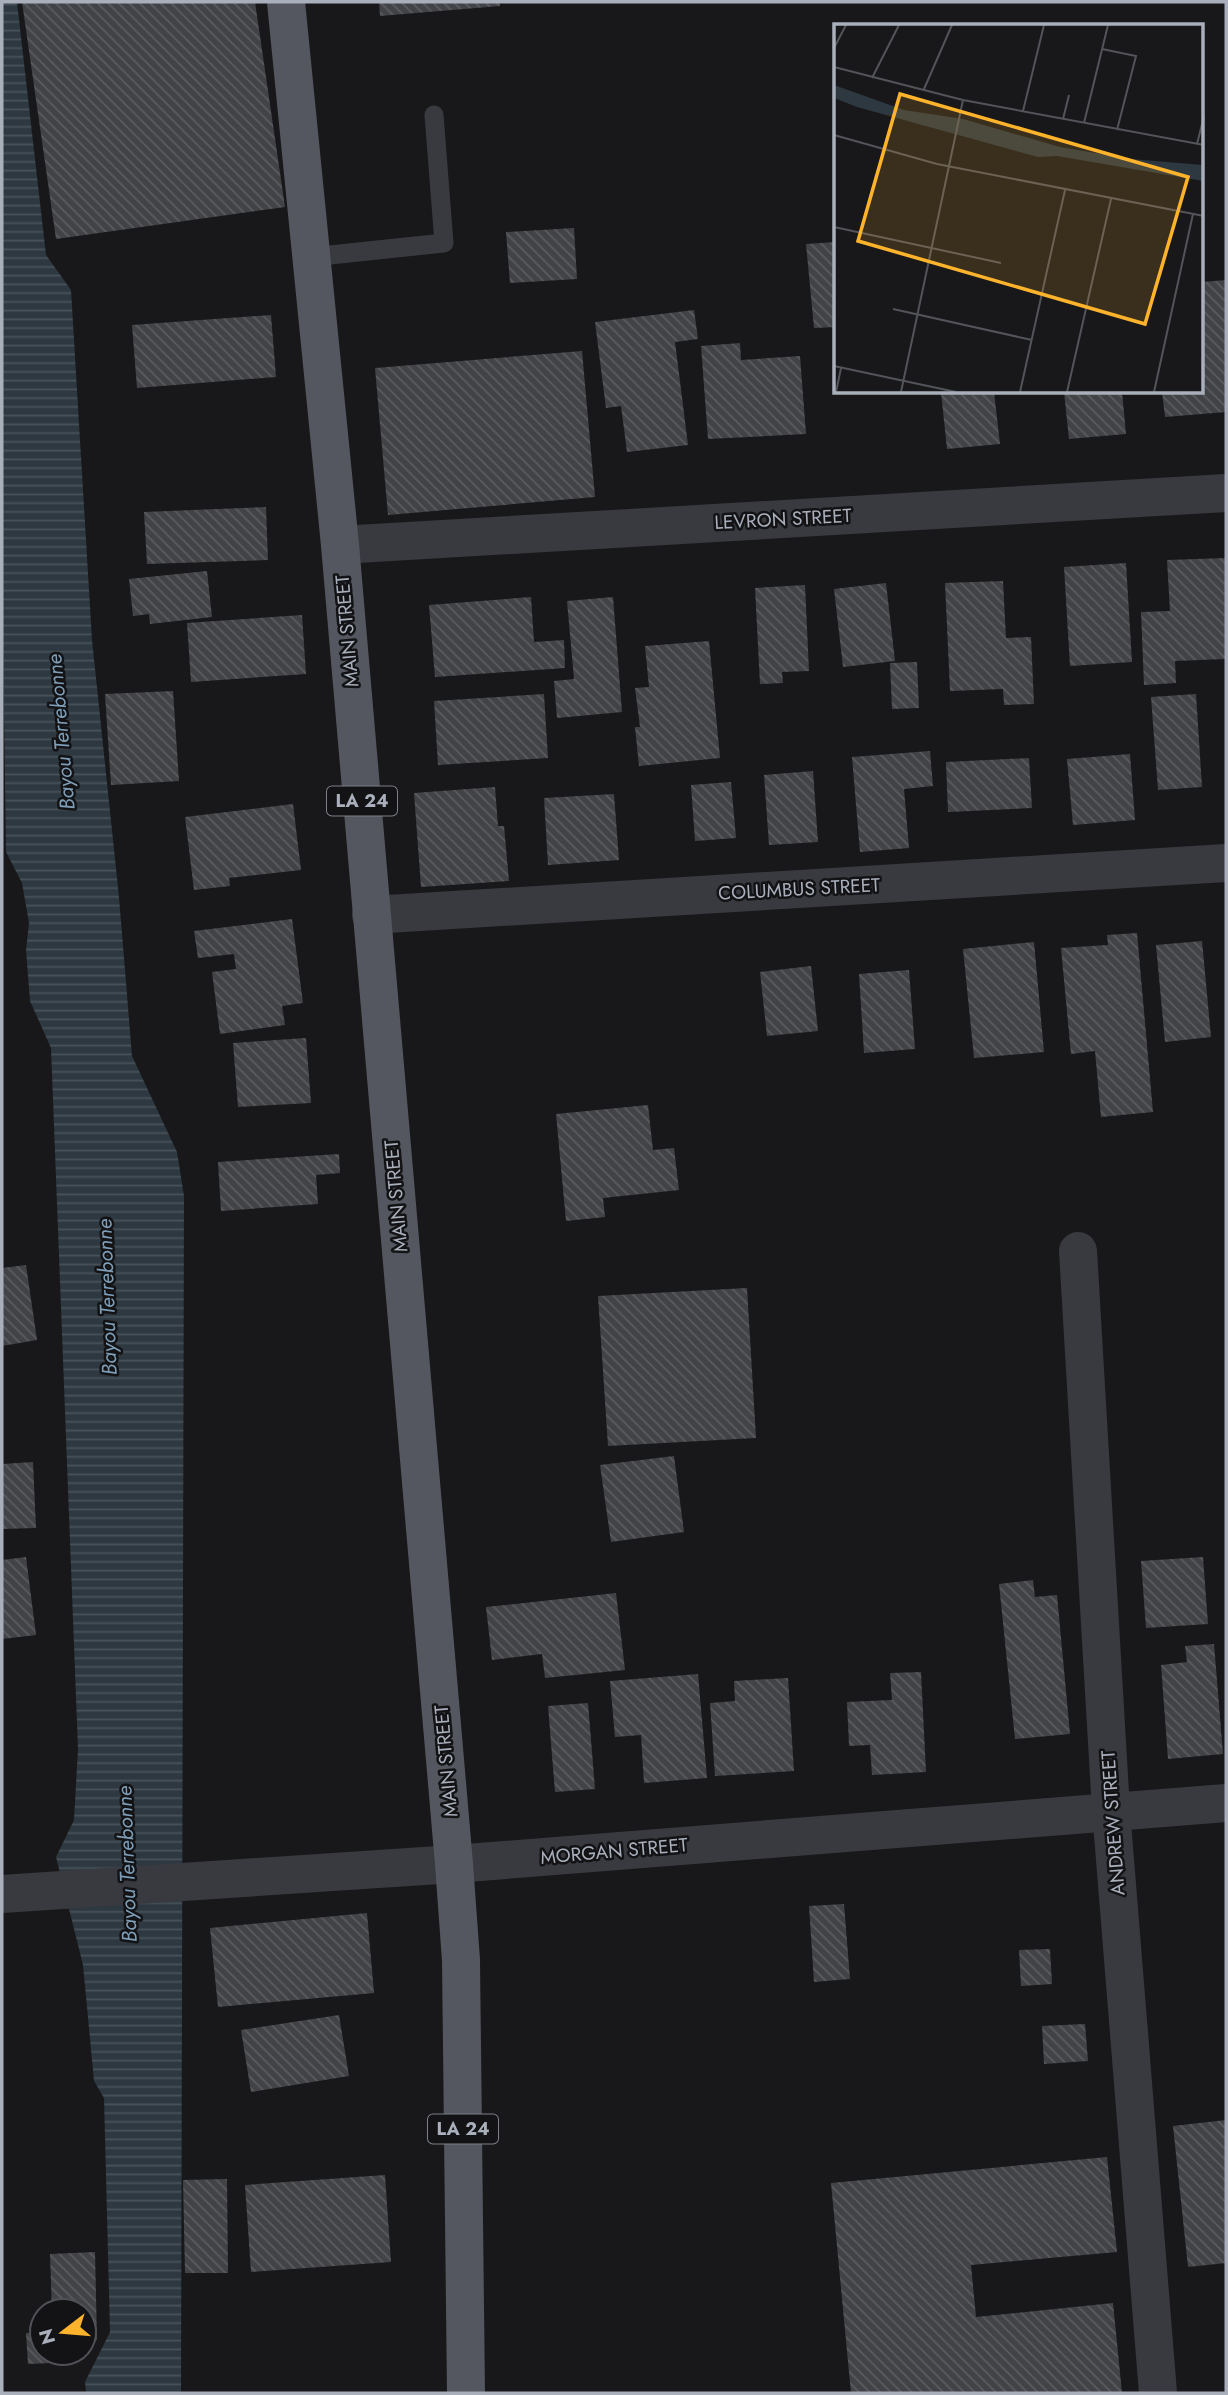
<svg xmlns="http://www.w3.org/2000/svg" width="1228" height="2395" font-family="Jost,sans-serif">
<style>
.water{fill:url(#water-rules)}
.building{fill:url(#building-back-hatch)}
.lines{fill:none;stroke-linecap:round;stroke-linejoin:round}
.lane{stroke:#393a40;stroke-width:19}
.street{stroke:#393a40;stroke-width:38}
.primary{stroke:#54575f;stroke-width:38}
.labels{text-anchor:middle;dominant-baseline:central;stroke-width:5;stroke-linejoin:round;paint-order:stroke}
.shield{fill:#131315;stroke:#7c8089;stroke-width:2}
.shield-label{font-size:18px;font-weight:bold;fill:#a9afbb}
.street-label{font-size:19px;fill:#a9afbb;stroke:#131315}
.water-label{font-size:21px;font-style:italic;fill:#7e9eb8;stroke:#131315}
.inset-road{fill:none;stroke:#52545a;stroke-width:2}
.view{fill:#feb32c;fill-opacity:0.15;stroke:#feb32c;stroke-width:3.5}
.inset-edge{fill:none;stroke:#a9afbb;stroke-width:3.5}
</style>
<defs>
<pattern id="water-rules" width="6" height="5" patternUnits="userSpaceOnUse" patternTransform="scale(1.75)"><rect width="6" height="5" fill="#2d3840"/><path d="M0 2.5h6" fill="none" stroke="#49525a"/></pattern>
<pattern id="building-back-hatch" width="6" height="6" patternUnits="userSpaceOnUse" patternTransform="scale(1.75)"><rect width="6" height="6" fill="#424347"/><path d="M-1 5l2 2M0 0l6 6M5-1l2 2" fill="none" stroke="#5a5c60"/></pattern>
</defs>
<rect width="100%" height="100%" fill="#18181a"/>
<!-- water -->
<path class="water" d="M2,2H17L46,255L71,290L92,640L119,897L132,1056L177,1152L184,1196L181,2393H86L85,2382L110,2332L104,2098L94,2081L83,1965L56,1857L74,1820L78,1749L51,1048L30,1001L26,950L29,923L22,883L6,852L2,570Z"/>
<!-- building -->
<g class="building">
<path d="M22,2H255L285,207L56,239Z"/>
<path d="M379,2H500V6L380,16Z"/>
<path d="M574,228L577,279L510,283L506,232Z"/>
<path d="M836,242V327L814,328L806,244Z"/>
<path d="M1226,280V412L1165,417L1162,392H1202V282Z"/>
<path d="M694,310L698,339L675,342L688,445L627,452L621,406L606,408L595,322Z"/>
<path d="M271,315L276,377L137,388L132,325Z"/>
<path d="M740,343L741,360L800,356L806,434L708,439L701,346Z"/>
<path d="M582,351L595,497L388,515L375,368Z"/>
<path d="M941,392H994L1000,444L947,449Z"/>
<path d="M1064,392H1122L1126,434L1069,439Z"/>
<path d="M266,507L268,560L147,564L144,512Z"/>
<path d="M1226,558V659L1175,661L1176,683L1144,685L1141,612L1170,611L1167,560Z"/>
<path d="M1126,563L1132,662L1070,666L1064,567Z"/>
<path d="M207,571L212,617L150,624L149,614L133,616L129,579Z"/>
<path d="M1003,581L1006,638L1031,637L1034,704L1004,705L1003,689L950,691L945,583Z"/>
<path d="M886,583L895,661L843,667L834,589Z"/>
<path d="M805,585L809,671L782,672L783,683L760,684L755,588Z"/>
<path d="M531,597L534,642L564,640L565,668L435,677L429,605Z"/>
<path d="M613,597L622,712L557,718L554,681L574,679L567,601Z"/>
<path d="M302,615L306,674L191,682L187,623Z"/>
<path d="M709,641L720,758L639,766L635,727H640L635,688L649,687L645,646Z"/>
<path d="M917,662L919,708L892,709L890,663Z"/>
<path d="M173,691L179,781L111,785L105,694Z"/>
<path d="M544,694L548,758L438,765L434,701Z"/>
<path d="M1196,694L1202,787L1158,790L1151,697Z"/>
<path d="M930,751L933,786L904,789L909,848L860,852L852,757Z"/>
<path d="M1130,754L1135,820L1073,825L1067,759Z"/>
<path d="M1029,758L1032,808L948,812L946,762Z"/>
<path d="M813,771L818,842L769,845L764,775Z"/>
<path d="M731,782L736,838L695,841L691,785Z"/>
<path d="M495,787L498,826H504L509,881L421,887L414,793Z"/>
<path d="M614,794L619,860L548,865L544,798Z"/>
<path d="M293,804L301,870L229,878L230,886L194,890L185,817Z"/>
<path d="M292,919L303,1003L282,1006L285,1025L220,1034L212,972L236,969L234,954L198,958L194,931Z"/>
<path d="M1137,933L1153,1112L1101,1117L1095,1051L1071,1054L1061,948L1108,945L1107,935Z"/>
<path d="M1202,941L1211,1037L1165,1042L1156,945Z"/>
<path d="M1034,942L1044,1052L974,1058L963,949Z"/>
<path d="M811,966L818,1031L767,1036L760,972Z"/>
<path d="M909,970L915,1049L864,1053L859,974Z"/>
<path d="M306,1038L311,1103L238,1107L233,1043Z"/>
<path d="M648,1105L653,1150L674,1148L679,1190L603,1198L605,1217L566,1221L556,1114Z"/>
<path d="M339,1154L340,1173L316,1175L318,1204L221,1211L218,1162Z"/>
<path d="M26,1265L37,1340L2,1346V1268Z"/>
<path d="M747,1288L756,1438L608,1446L598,1296Z"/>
<path d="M674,1456L684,1532L611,1542L600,1465Z"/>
<path d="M33,1462L36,1528L2,1529V1464Z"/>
<path d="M26,1557L36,1635L2,1639V1560Z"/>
<path d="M1203,1557L1208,1624L1146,1628L1141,1561Z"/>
<path d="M1033,1580L1035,1597L1057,1595L1070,1734L1015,1739L999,1584Z"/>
<path d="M616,1593L625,1670L545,1678L542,1654L492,1660L486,1607Z"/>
<path d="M1214,1644L1223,1754L1168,1759L1161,1665L1187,1662L1185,1646Z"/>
<path d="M921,1672L926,1772L872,1775L870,1745L849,1746L847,1702L892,1700L890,1673Z"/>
<path d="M698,1674L707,1778L644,1783L641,1735L615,1737L610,1681Z"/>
<path d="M788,1678L794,1771L715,1776L710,1703L735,1701L734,1681Z"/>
<path d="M588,1703L595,1789L555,1792L548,1706Z"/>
<path d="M844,1904L850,1979L814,1982L809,1906Z"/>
<path d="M367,1913L374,1993L218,2007L210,1928Z"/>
<path d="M1050,1949L1052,1984L1021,1986L1019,1950Z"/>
<path d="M339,2015L349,2076L251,2092L241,2030Z"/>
<path d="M1085,2024L1088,2061L1044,2064L1042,2026Z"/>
<path d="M1226,2120V2263L1188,2267L1173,2126Z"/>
<path d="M1107,2157L1117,2252L971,2265L976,2317L1113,2303L1122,2393H851L831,2183Z"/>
<path d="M385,2175L391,2262L251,2272L245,2185Z"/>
<path d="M227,2179L228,2273H185L183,2180Z"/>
<path d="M95,2252L97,2340H84V2311H52L50,2254Z"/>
<path d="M42,2332V2353H75V2362L28,2364L26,2333Z"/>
</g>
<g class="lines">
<!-- lane -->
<path class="lane" d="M311,257L444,243L434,115"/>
<!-- street -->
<g class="street">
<path d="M340,545L1226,493"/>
<path d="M371,915L1226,863"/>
<path d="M1078,1251L1111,1810L1158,2393"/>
<path d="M2,1894L454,1864L1226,1803"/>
</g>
<!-- primary -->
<path class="primary" d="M286,2L340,545L454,1864L461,1960L466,2393"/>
</g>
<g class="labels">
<!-- shield labels -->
<g class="shield">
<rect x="327" y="786.5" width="70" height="29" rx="5"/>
<rect x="428" y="2114.5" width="70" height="29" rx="5"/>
</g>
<g class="shield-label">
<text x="362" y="801">LA 24</text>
<text x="463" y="2129">LA 24</text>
</g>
<!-- street labels -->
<g class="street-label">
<text transform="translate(783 519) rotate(-3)">LEVRON STREET</text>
<text transform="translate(347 631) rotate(-95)">MAIN STREET</text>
<text transform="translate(799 889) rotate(-3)">COLUMBUS STREET</text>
<text transform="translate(396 1196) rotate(-95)">MAIN STREET</text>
<text transform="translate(446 1761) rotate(-95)">MAIN STREET</text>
<text transform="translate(1113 1823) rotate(-94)">ANDREW STREET</text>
<text transform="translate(614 1851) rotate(-5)">MORGAN STREET</text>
</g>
<!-- water labels -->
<g class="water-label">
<text transform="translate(61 732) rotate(-95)">Bayou Terrebonne</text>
<text transform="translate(107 1297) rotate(-92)">Bayou Terrebonne</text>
<text transform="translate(127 1864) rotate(-92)">Bayou Terrebonne</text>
</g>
</g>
<!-- overview -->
<g transform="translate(834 24)">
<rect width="369" height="369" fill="#18181a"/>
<path d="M0,61L70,86L129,95L226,123L297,135L369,141V157L223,132L204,133L23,83L0,74Z" fill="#2d3840"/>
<path class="inset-road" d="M0,24L12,1M268,25L302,32L283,106M0,43L129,76L370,121M38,54L65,1M90,65L118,1M189,87L210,1M229,95L235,71M250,99L274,1M0,111L103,140L370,192M363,120L370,92M0,203L167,239M59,285L198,316M0,342L122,368M2,368L7,344M67,368L129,76M186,368L231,166M233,368L277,175M320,368L359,190"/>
<path class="view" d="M66,70L354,153L311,300L24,217Z"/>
<rect width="369" height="369" class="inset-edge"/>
</g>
<!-- border -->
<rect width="1228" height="2395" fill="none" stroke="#a9afbb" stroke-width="7"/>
<!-- north arrow -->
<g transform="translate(63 2332) rotate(254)"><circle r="33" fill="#131315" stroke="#4f5157" stroke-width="2"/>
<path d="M0-5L12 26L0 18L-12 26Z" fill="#feb32c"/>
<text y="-10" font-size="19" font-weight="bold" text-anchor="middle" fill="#a9afbb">N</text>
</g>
</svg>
